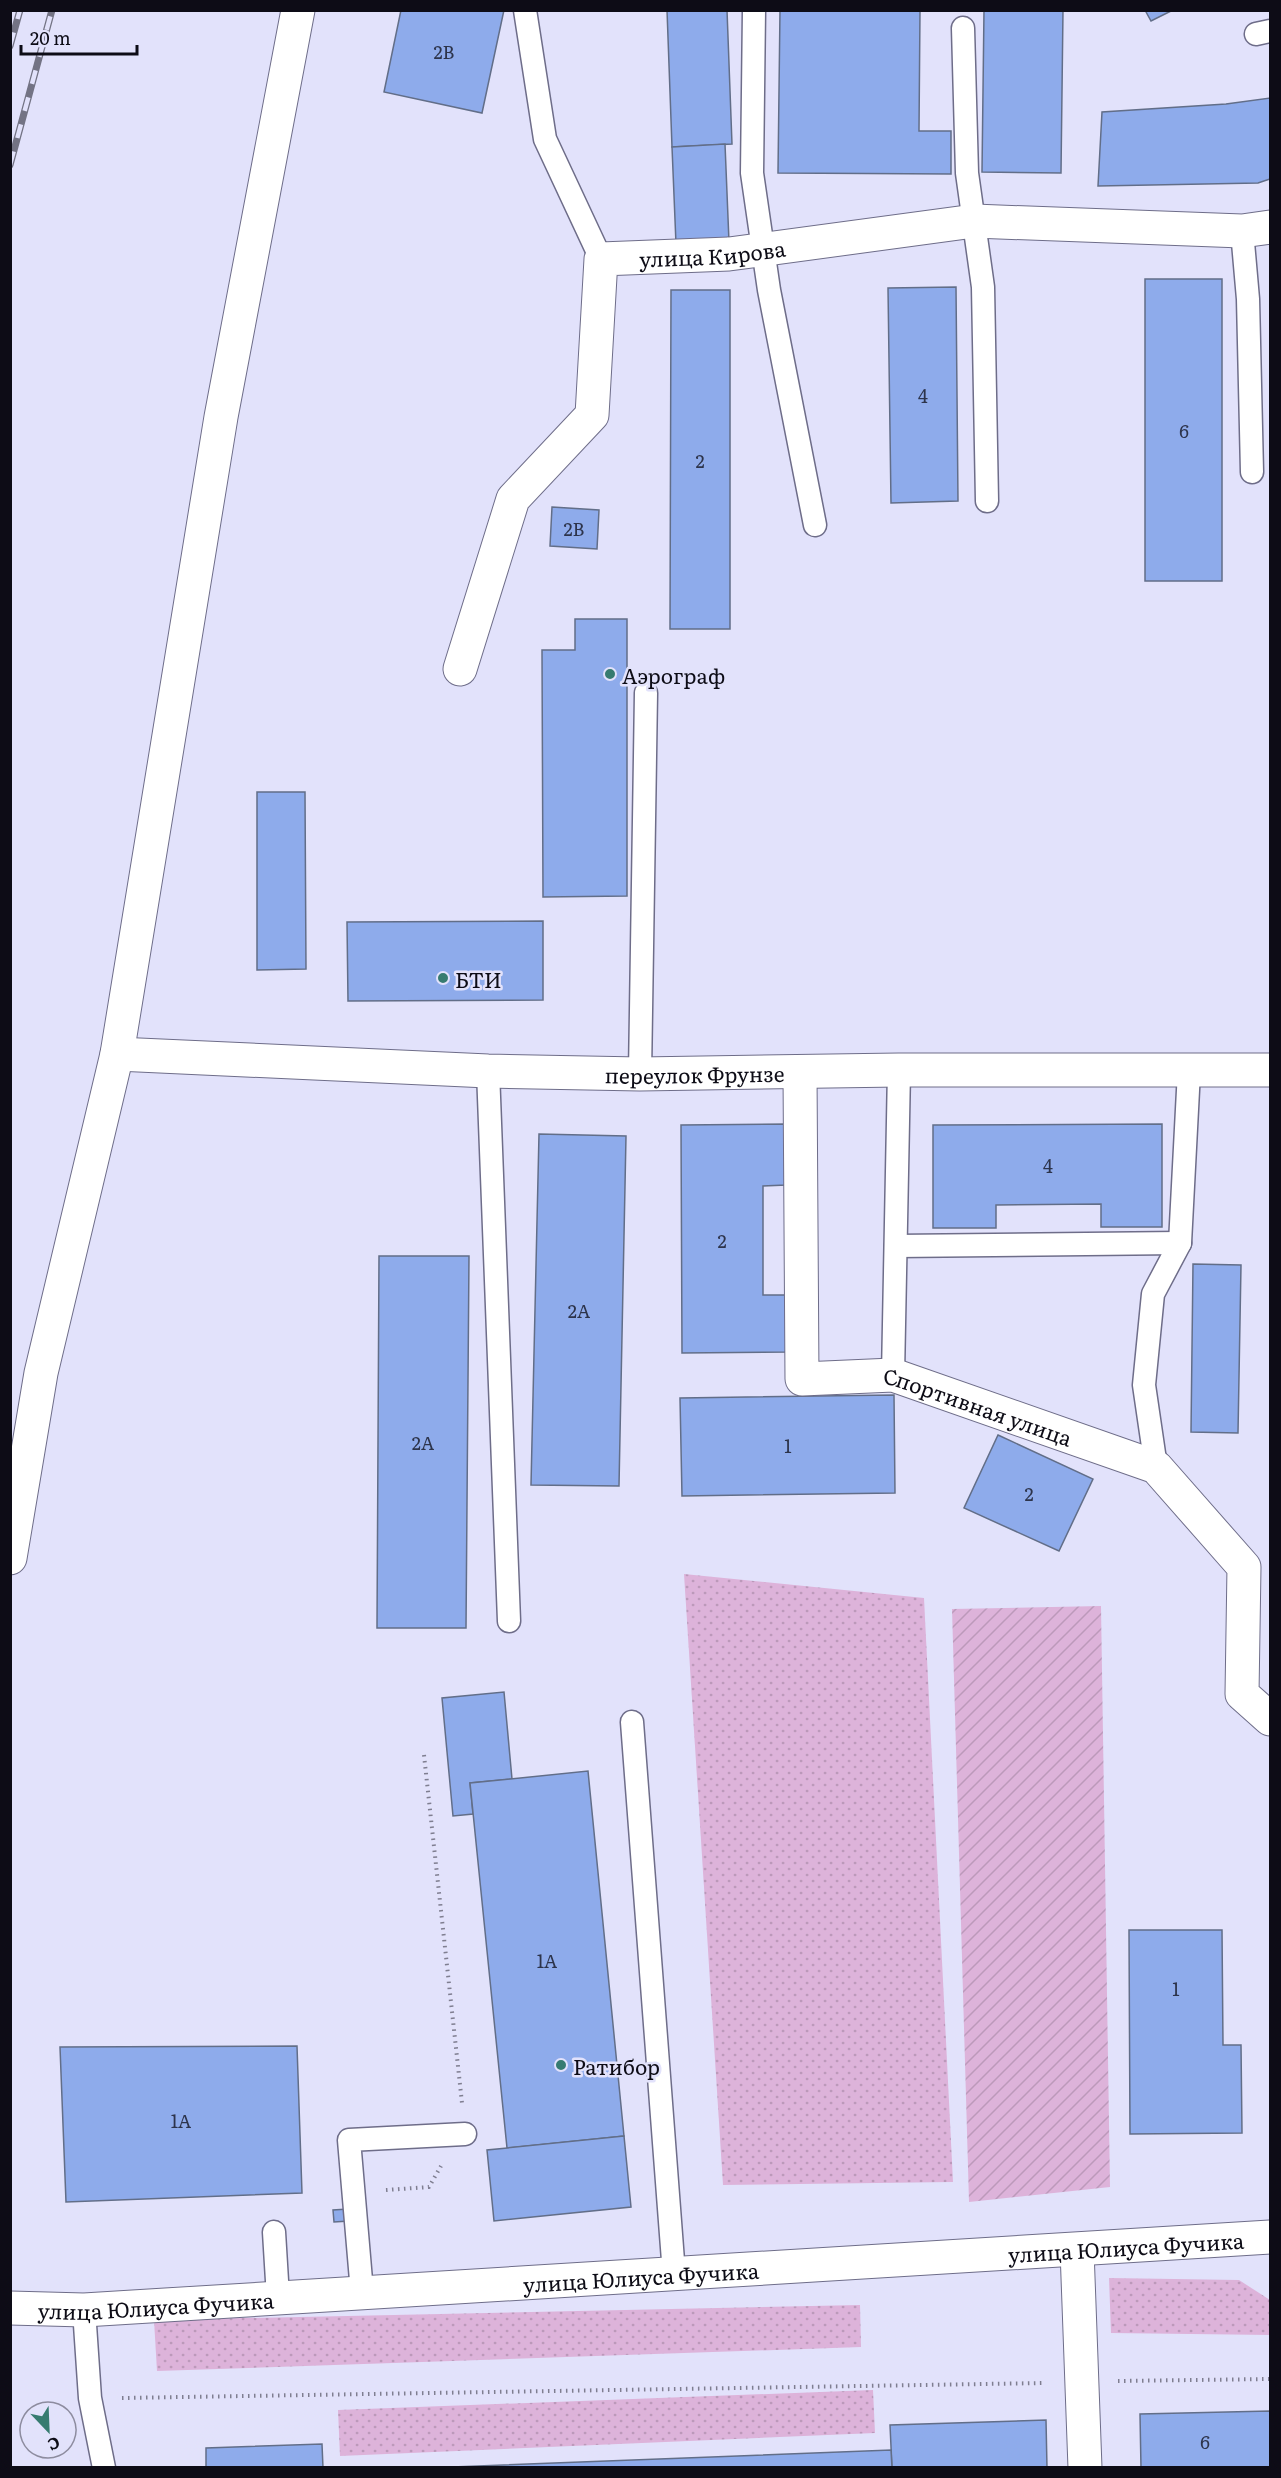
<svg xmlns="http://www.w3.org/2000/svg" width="1281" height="2478" font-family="Literata,serif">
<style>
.grass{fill:url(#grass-dots)}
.garden{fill:url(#garden-furrows)}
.building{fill:#8eabeb;stroke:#626e88;stroke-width:1.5}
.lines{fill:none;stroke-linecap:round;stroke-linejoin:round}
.service-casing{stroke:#6e6d89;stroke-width:25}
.minor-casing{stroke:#6e6d89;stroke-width:35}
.path{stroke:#7f7e90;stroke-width:4;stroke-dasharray:1.5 4.5;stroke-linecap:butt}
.service{stroke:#fff;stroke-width:22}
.minor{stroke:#fff;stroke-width:33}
.rail-casing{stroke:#737384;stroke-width:7}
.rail{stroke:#e2e2fb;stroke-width:4.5;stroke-dasharray:14;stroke-linecap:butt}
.poi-dot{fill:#367b70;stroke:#e2e2fb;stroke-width:2}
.labels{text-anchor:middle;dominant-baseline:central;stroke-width:5;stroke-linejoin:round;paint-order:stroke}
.number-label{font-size:18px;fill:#2d344b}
.street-label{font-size:21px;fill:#0d0c16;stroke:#e2e2fb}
.poi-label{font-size:21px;fill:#0d0c16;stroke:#e2e2fb;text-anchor:start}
</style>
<defs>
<pattern id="grass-dots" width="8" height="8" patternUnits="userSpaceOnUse" patternTransform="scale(1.5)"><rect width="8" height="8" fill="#ddb3da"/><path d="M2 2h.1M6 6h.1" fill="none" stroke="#bc99ba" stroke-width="1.8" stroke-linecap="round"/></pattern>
<pattern id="garden-furrows" width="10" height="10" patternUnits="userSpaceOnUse" patternTransform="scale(1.5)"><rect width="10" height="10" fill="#ddb3da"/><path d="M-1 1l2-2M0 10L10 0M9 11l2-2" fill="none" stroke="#bc99ba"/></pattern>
</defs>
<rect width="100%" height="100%" fill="#e2e2fb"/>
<!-- grass -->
<g class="grass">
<path d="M684,1574L924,1598L953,2182L723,2185Z"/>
<path d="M1109,2278L1239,2280L1270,2300V2335L1111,2333Z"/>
<path d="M860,2305L861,2347L157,2371L154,2320Z"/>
<path d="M873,2390L875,2433L340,2456L338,2410Z"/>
</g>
<!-- garden -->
<path class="garden" d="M1101,1606L1110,2187L969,2202L952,1609Z"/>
<!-- building -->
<g class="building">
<path d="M401,10H504L482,113L384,92Z"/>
<path d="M667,10H727L732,144L672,147Z"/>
<path d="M780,10H920L919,131H951V174L778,173Z"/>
<path d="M984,10H1063L1061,173L982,172Z"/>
<path d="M1145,10H1173L1151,21Z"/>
<path d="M1270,98V179L1258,183L1098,186L1102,112L1226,104Z"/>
<path d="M725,144L729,242L676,244L672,147Z"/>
<rect x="1145" y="279" width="77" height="302"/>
<path d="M956,287L958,501L891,503L888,288Z"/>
<path d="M671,290H730V629H670Z"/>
<path d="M552,507L599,510L597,549L550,546Z"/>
<path d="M575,619H627V896L543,897L542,650H575Z"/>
<path d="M257,792H305L306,969L257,970Z"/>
<path d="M543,921V1000L348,1001L347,922Z"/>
<path d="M786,1124V1185L763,1186V1295H787V1352L682,1353L681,1125Z"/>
<path d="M1162,1124V1227H1101V1204L996,1205V1228H933V1125Z"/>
<path d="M539,1134L626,1136L619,1486L531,1485Z"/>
<path d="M379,1256H469L466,1628H377Z"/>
<path d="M1193,1264L1241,1265L1238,1433L1191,1432Z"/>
<path d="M894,1395L895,1493L682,1496L680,1398Z"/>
<path d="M998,1435L1093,1479L1059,1551L964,1508Z"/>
<path d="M504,1692L512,1779L470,1783L473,1814L453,1816L442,1698Z"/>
<path d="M588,1771L624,2136L507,2148L470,1783Z"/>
<path d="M1129,1930H1222L1223,2045H1241L1242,2133L1130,2134Z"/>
<path d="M297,2046L302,2193L66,2202L60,2047Z"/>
<path d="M624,2136L631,2207L494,2221L487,2150Z"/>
<path d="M348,2209L349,2221L334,2222L333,2210Z"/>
<path d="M1270,2411V2468H1141L1140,2414Z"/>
<path d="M1046,2420L1047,2468H892L890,2425Z"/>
<path d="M322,2444L323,2468H206V2448Z"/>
<path d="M891,2450L892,2468H426Z"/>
</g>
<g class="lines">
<!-- service casing -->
<g class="service-casing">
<g id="service">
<path d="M525,10L545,139L601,259"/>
<path d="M754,10L752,173L769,290L815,525"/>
<path d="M963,28L967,173L983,287L987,501"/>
<path d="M1256,34L1270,31"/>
<path d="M1242,231L1248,299L1252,472"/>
<path d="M488,1071L509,1621"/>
<path d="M640,1074L646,693"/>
<path d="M896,1246L1180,1243"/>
<path d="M893,1375L899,1070"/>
<path d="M1156,1467L1144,1385L1153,1294L1180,1243L1189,1071"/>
<path d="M632,1722L674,2274"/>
<path d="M274,2232L278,2297"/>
<path d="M362,2292L349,2140L465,2134"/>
<path d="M84,2310L90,2398L104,2468"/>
</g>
</g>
<!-- minor casing -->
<g class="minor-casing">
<g id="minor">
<path id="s1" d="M460,669L513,499L592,415L601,259L729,254L974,221L1242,231L1270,227"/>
<path id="s2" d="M117,1054L488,1071L640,1074L899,1070H1270"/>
<path id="s3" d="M800,1072L802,1379L893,1375L1156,1467L1244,1567L1242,1694L1270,1719"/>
<path d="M10,1558L41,1373L117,1054L221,417L298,10"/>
<path d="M1077,2250L1085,2468"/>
<path id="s4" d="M10,2308L84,2310L1270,2237"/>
</g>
</g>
<!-- path -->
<g class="path">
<path d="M424,1755L462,2103"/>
<path d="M386,2190L429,2187L441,2166"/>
<path d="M1118,2381L1270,2379"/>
<path d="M122,2398L1045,2383"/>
</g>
<!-- service -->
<use href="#service" class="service"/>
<!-- minor -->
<use href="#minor" class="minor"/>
<!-- rail casing -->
<g class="rail-casing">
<g id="rail">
<path d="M10,46L20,10"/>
<path d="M10,165L52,10"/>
</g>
</g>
<!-- rail -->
<use href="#rail" class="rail"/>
</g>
<!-- markers -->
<g class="poi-dot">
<circle cx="610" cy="674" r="6"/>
<circle cx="443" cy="978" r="6"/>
<circle cx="561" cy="2065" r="6"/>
</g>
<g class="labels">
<!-- number labels -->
<g class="number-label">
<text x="444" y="51">2В</text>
<text x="923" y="395">4</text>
<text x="1184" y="430">6</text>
<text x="700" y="460">2</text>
<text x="574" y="528">2В</text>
<text x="1048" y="1165">4</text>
<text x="722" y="1240">2</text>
<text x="579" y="1310">2А</text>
<text x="423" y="1442">2А</text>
<text x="788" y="1445">1</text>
<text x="1029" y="1493">2</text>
<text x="547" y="1960">1А</text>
<text x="1176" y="1988">1</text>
<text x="181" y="2120">1А</text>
<text x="1205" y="2441">6</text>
</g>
<!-- street labels -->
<g class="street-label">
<text stroke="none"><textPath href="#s1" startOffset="561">улица Кирова</textPath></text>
<text stroke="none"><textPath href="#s2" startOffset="578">переулок Фрунзе</textPath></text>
<text stroke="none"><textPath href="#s3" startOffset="488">Спортивная улица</textPath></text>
<text stroke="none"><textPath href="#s4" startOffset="1118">улица Юлиуса Фучика</textPath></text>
<text stroke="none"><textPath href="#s4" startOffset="632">улица Юлиуса Фучика</textPath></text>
<text stroke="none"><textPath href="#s4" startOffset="146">улица Юлиуса Фучика</textPath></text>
</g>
<!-- poi labels -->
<g class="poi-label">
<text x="622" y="674">Аэрограф</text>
<text x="455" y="978">БТИ</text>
<text x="573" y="2065">Ратибор</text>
</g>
</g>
<!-- border -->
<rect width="1281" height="2478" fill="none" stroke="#0d0c16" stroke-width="24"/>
<!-- north arrow -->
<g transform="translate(48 2430) rotate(157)"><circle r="28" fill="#e2e2fb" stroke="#8d8c9f" stroke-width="1.5"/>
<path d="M0-4.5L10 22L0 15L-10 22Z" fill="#367b70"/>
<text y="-9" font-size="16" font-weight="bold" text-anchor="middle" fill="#0d0c16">С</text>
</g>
<!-- scale -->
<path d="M21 45v9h116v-9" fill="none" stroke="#0d0c16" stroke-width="3"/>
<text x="30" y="45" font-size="18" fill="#0d0c16" stroke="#e2e2fb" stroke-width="4.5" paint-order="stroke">20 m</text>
</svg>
